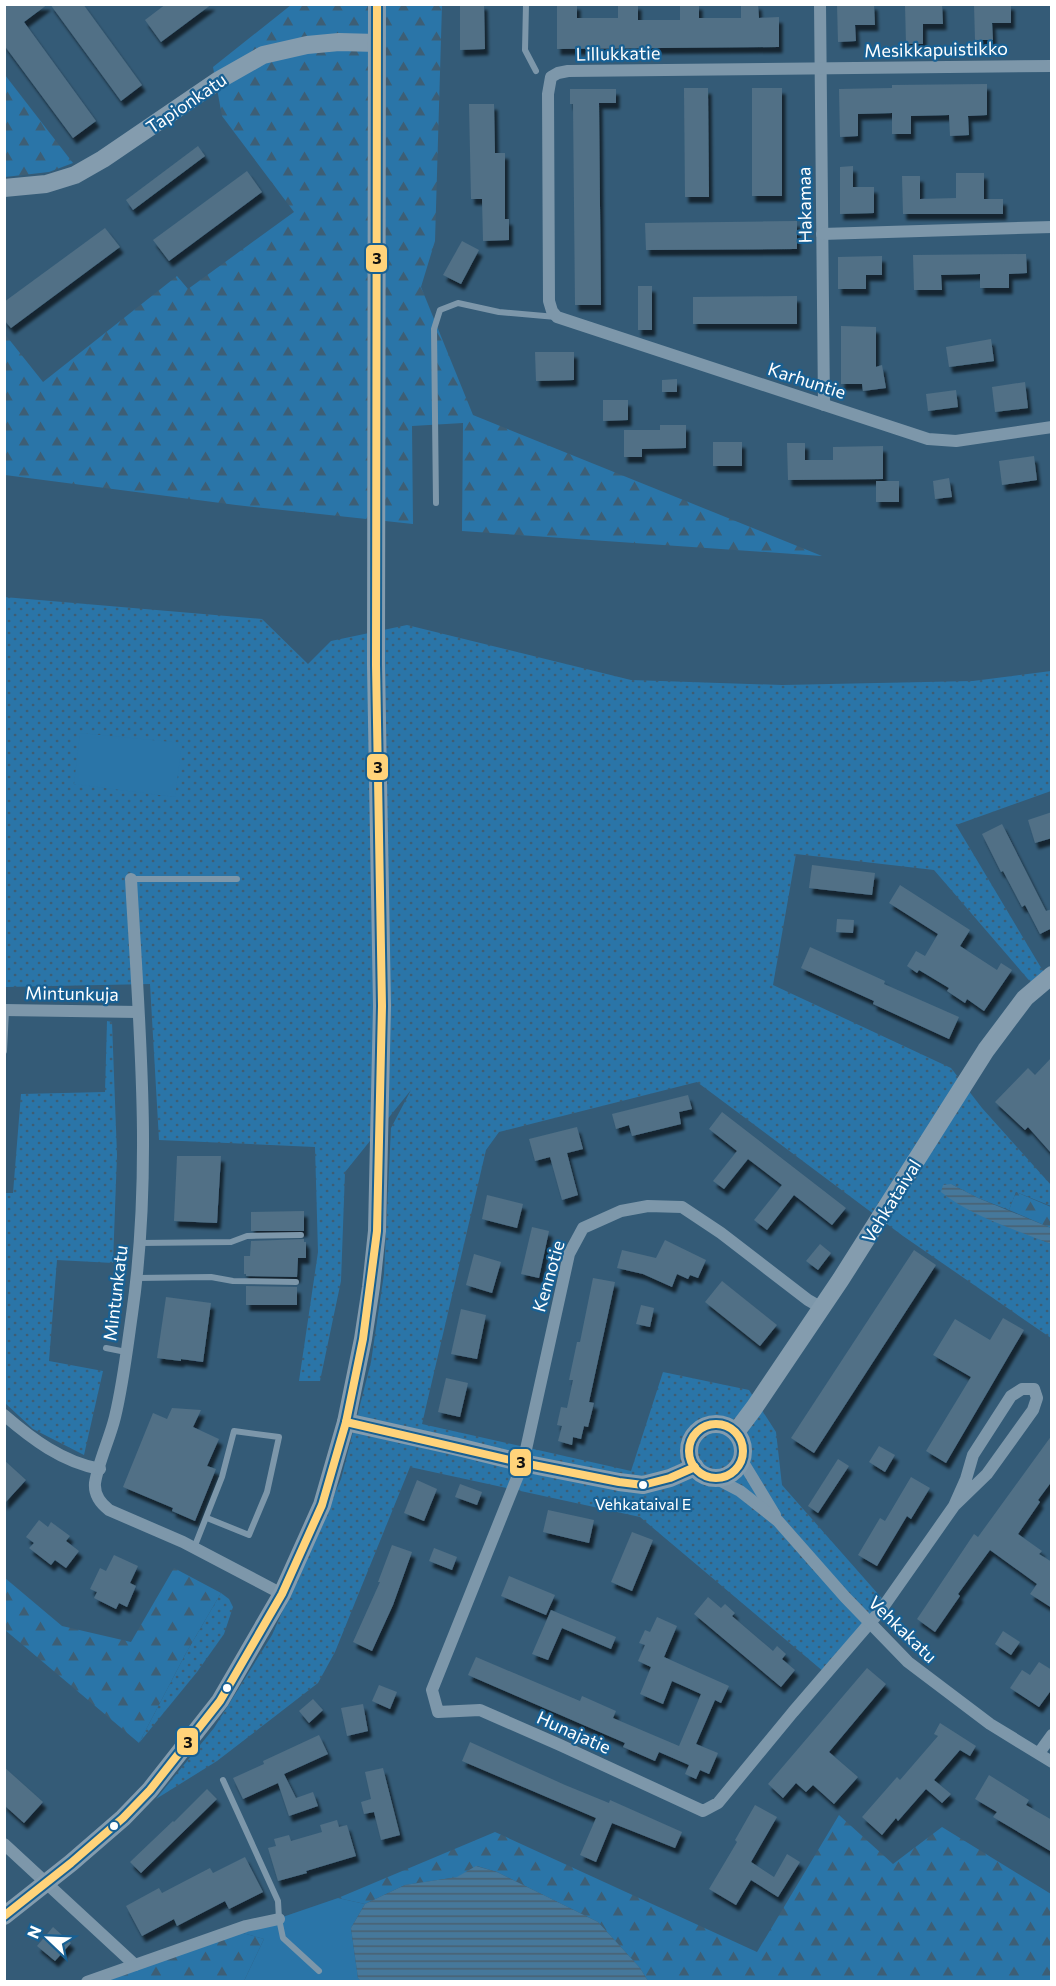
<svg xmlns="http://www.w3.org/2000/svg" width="1056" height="1986" font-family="Commissioner,sans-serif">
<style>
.grass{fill:url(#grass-dots)}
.forest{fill:url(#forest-firs)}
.park{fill:#2a75a8}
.water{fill:url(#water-rules)}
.building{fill:#517086;filter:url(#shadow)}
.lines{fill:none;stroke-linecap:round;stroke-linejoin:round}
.lane{stroke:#7d97aa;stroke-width:6}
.street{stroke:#7d97aa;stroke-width:12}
.secondary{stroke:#849cae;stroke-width:18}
.bus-1-casing{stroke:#186093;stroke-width:12}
.bus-1{stroke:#ffd37a;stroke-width:8}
.bus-dot{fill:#fff;stroke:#186093;stroke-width:2}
.labels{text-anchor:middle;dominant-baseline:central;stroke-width:4.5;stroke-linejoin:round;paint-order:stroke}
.bus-label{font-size:16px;fill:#fff;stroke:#186093}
.street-label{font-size:18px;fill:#fff;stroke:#186093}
.line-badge{stroke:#186093;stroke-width:2}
.pale-badge-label{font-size:16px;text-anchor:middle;font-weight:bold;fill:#111}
</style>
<defs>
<pattern id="grass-dots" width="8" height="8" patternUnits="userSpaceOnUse" patternTransform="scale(1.5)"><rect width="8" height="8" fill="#2a75a8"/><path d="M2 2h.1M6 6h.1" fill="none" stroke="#3d5e75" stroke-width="1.8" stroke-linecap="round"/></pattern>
<pattern id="forest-firs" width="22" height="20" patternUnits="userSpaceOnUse" patternTransform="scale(1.5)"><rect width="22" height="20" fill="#2a75a8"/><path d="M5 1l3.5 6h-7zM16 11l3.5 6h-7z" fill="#3d5e75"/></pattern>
<pattern id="water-rules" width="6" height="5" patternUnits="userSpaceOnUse" patternTransform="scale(1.5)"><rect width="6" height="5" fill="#46789b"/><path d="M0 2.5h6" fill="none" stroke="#496070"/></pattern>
<filter id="shadow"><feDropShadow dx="3.5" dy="6" stdDeviation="1.5" flood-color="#0009"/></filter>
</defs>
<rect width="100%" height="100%" fill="#345b77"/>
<!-- grass -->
<g class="grass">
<path d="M4,597L262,619L308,664L331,641L407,625L631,680L782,685L973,681L1051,671V791L956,825L1046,976L1033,985L934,870L796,854L773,985L951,1068L982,1108L1051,1185V1206L1016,1192L1009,1210L978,1198L951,1184L993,1220L1051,1244V1338L903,1236L697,1082L499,1132L486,1150L422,1424L631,1471L663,1372L749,1390L776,1432L782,1485L886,1603L824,1672L640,1517L410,1467L335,1652L318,1683L217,1761L156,1799L214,1728L272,1635L341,1479L371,1362L384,1274L391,1128L411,1090L345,1172L341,1281L320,1381H299L318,1252L315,1147L159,1140L150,984L5,987Z"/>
<path d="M107,1021L112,1022L117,1155L113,1263L57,1260L49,1361L103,1371L84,1455L33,1429L5,1403V1193H13L21,1094L105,1092Z"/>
<path d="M221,1593L229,1599L233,1607L224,1634L197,1672L139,1743L186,1653Z"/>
</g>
<!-- forest -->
<g class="forest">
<path d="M291,5H442L435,241L421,287L473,415L822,556L462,531L463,423L412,426L413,524L236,505L5,475L4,333L43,382L177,276L188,289L294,212L222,116L213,67Z"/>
<path d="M5,75L73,163L49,172L5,177Z"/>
<path d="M1016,1192L1051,1207V1228L1009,1210Z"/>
<path d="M174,1568L221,1593L186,1653L139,1743L5,1630V1578L62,1626L131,1642Z"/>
<path d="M839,1815L893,1864L942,1827L1051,1894V1981H648L640,1968L598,1922L497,1872L477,1866L458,1877L405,1885L365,1904L338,1898L495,1832L757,1952Z"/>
<path d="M239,1932L264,1939L244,1981L95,1982Z"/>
</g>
<!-- park -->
<g class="park">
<path d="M80,733L182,743L175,797L74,784Z"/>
<path d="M338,1898L365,1904L351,1928L358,1978L362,1981H244L264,1939L239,1932Z"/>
</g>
<!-- water -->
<g class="water">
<path d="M951,1184L978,1198L1051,1228V1244C1017,1230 970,1216 941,1192L943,1185Z"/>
<path d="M476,1866L497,1872L598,1922L640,1968L648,1981L362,1982L358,1978L351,1928L365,1904L405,1885L457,1877Z"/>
</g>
<!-- building -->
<g class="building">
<path d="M4,4H48L24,22L96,121L73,138L4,45Z"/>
<path d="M50,4H83L142,85L121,101Z"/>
<path d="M166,4H212L161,42L145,20Z"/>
<path d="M460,4H484L485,49L460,50Z"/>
<path d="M557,4H577V18H618V4H638V20H680V4H699V18H741V4H758L759,18L779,17V47L557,49Z"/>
<path d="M837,4H874L875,25H855L856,41L838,42Z"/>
<path d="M905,4H942L943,24H923V44H906Z"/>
<path d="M974,4H1011V23H992L993,40H975Z"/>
<path d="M987,84V115L968,116L969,135L950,136L949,115L911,116V134H892V113L858,114V136L840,137L839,89L892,88V85Z"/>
<path d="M684,88H708L709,197H685Z"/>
<rect x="752" y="88" width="30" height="108"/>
<path d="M570,89H616V103H599L601,305H575L573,104H570Z"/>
<path d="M469,104H494L495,153H505V219H509V240L483,241L482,199H471Z"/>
<path d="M198,146L205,156L133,210L126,200Z"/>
<path d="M853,166V187H874V213L840,214V167Z"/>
<path d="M247,171L262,192L169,261L153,240Z"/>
<path d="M956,173H984V199H1003V214H903L902,176H920V199L956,198Z"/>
<path d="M797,221V249L646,250L645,223Z"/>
<path d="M105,228L120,247L11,328L4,320V302Z"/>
<path d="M462,241L479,250L461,284L443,275Z"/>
<path d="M1026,254L1027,273L1009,274V288H980V274L941,275L942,290H914L913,255Z"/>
<path d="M882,256V275H866V289H838V257Z"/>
<rect x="638" y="286" width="14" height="44"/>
<path d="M797,296V324H693V297Z"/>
<path d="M841,326L876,327V367L882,365L886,388L863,391L862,384H841Z"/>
<path d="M991,339L994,361L949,367L946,347Z"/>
<path d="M535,352H574V380L536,381Z"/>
<path d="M677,379V392H662V380Z"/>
<path d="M1025,382L1028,408L995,412L992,387Z"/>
<path d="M956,390L958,407L928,411L926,394Z"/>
<path d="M603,400H628V420L603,421Z"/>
<path d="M660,425H686V448L642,449V457H624V430H660Z"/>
<rect x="713" y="442" width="29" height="24"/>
<path d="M787,443H805V460H833V447L883,446V479L788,480Z"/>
<path d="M1034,456L1037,480L1002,485L999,461Z"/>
<path d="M949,478L952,497L935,499L933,481Z"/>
<rect x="876" y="481" width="23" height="21"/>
<path d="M1052,812V838L1035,843L1028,820Z"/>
<path d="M1002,824L1046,911L1052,909V928L1040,934L1025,905L1022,907L1003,871L1001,872L982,834Z"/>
<path d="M812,865L875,873L872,895L809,888Z"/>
<path d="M900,885L970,930L960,946L997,970L1001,963L1012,970L984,1011L967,999L965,1003L947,991L949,988L919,970L917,973L907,966L916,951L925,956L938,934L889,903Z"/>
<path d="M837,919L854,920L853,933L836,932Z"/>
<path d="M810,947L885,981L884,984L959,1017L949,1039L873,1004L874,1001L801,968Z"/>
<path d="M1052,1057V1154L1028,1127L1025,1130L995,1102L1028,1068L1035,1075Z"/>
<path d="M688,1095L692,1109L679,1112L681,1124L632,1136L629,1125L616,1129L612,1114Z"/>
<path d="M722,1112L846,1208L832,1225L794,1195L767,1230L754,1220L782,1185L748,1159L724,1189L713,1181L737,1151L709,1129Z"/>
<path d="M577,1127L583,1149L567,1153L578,1195L562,1200L550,1157L535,1161L529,1139Z"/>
<path d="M177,1156H221L217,1223L174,1221Z"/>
<path d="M487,1195L523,1204L517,1228L482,1219Z"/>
<path d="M304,1211V1231H251V1212Z"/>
<path d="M532,1227L549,1231L539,1278L521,1274Z"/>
<path d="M304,1239V1242H306V1258H298L297,1277L246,1276V1274H244V1256H250L251,1241Z"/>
<path d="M665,1240L706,1260L698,1278L690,1275L688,1279L677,1274L672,1287L643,1274L617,1268L622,1250L656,1258Z"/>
<path d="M820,1244L831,1253L818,1270L806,1261Z"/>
<path d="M914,1250L936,1265L814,1453L791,1438Z"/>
<path d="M474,1254L501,1262L492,1293L466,1285Z"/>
<path d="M593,1278L615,1282L589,1402L594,1403L588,1427L584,1426L581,1439L573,1437L572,1445L558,1441L562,1426L557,1425L561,1407L567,1408L573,1380H569L577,1342H580Z"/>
<path d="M722,1281L777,1325L760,1346L705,1302Z"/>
<path d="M246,1286L297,1287V1305H246Z"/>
<path d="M166,1297L211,1303L203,1362L181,1359V1361L157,1358Z"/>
<path d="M641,1305L654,1308L650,1327L636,1324Z"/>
<path d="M461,1309L486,1315L477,1359L451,1354Z"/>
<path d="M1003,1318L1024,1330L946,1463L926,1451L971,1377L933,1355L955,1319L990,1340Z"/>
<path d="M446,1378L468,1383L460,1417L438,1412Z"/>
<path d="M172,1408L201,1410L193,1427L219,1439L207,1466L216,1469L195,1521L172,1511L173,1508L123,1487L153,1413L167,1419Z"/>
<path d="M1052,1435V1481L1038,1500L1040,1502L1018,1534L1042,1551L1039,1554L1052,1562V1608L1030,1594L1037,1584L990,1550L958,1594L960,1596L935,1632L917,1619L974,1534L978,1537Z"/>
<path d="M879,1446L895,1455L885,1472L869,1462Z"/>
<path d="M838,1459L849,1466L818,1513L808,1506Z"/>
<path d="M4,1460L26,1480L4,1504Z"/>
<path d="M911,1477L930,1488L911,1519L907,1516L877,1566L858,1555L880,1518L885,1521Z"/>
<path d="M417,1480L437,1489L424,1521L404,1513Z"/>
<path d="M460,1484L482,1492L477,1505L455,1497Z"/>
<path d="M548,1510L594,1520L589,1543L543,1532Z"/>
<path d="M39,1520L48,1527L51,1522L70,1536L66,1541L79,1551L66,1568L55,1560L51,1565L29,1548L34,1543L26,1537Z"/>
<path d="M632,1532L653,1540L632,1591L611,1582Z"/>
<path d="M392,1545L412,1552L393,1605L372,1651L353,1642L380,1582H378Z"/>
<path d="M434,1548L457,1557L452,1570L429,1561Z"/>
<path d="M114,1555L138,1566L130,1583L136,1586L127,1607L119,1603L116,1609L94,1598L97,1592L90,1589L100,1568L106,1571Z"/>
<path d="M509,1576L555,1595L546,1615L501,1596Z"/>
<path d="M708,1597L721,1608L725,1604L735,1613L732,1616L773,1651L777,1646L786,1654L782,1659L795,1670L781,1687L694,1614Z"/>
<path d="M551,1610L616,1637L611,1649L562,1628L548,1660L532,1654Z"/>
<path d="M657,1617L677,1626L664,1657L729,1686L721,1703L715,1700L696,1744L718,1753L709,1774L700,1770L696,1779L685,1774L689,1765L659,1752L655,1761L623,1747L625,1743L468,1675L476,1657L580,1701L582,1696L616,1711L613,1718L679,1746L701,1694L672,1681L663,1704L640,1694L651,1667L638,1661L645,1645L639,1643L645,1630L650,1632Z"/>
<path d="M1003,1631L1020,1642L1011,1655L995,1644Z"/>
<path d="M1039,1662L1052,1670V1689L1039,1707L1010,1688L1022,1670L1030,1675Z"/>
<path d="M867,1668L886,1684L829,1752L858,1777L834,1804L813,1785L806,1792L796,1783L783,1798L768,1784Z"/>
<path d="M379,1685L397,1692L390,1709L372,1701Z"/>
<path d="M313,1699L323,1710L309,1723L299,1711Z"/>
<path d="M363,1704L368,1731L347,1736L341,1708Z"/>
<path d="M940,1723L976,1746L970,1756L960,1750L934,1780L951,1794L942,1803L926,1789L898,1821L896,1818L882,1835L862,1817L897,1777L900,1780L938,1736L934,1734Z"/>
<path d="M319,1735L328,1754L284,1774L296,1798L313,1792L318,1806L289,1816L278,1783L243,1799L233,1778L264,1764L263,1761Z"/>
<path d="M470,1742L565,1785L609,1803L610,1800L682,1832L675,1848L612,1823L596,1862L580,1855L596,1818L462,1761Z"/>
<path d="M4,1767L43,1802L24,1823L4,1805Z"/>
<path d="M383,1768L400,1835L381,1840L374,1812L364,1814L361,1802L371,1799L365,1772Z"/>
<path d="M989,1775L1029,1800L1026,1805L1052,1820V1852L993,1817L997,1812L975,1799Z"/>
<path d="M207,1789L217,1799L141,1873L130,1862L173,1821L174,1822Z"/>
<path d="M755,1805L777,1817L751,1862L774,1877L787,1854L800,1862L778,1897L751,1880L736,1905L709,1889L737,1842L735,1840Z"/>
<path d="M337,1820L339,1827L347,1825L356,1856L306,1871L307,1873L278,1881L268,1848L276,1846L274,1839L289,1835L291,1841L322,1832L320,1825Z"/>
<path d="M245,1857L263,1892L229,1909L225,1901L177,1926L174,1919L142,1936L126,1906L159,1888L162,1893L210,1868L213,1873Z"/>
<path d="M53,1927L71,1943L55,1961L37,1946Z"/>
</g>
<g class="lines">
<!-- lane -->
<g class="lane">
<path d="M526,4L525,50L536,71"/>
<path d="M436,503L434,329L440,310L458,303L499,312L556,317"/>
<path d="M131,879H237"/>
<path d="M4,1051L6,1010"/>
<path d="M140,1243L231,1242L247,1236L301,1235"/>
<path d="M137,1278L211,1277L233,1281L296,1282"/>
<path d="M106,1348L126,1352"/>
<path d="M194,1548L222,1477L234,1431L279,1437L267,1492L249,1535L207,1518"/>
<path d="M223,1780L278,1901L279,1919L283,1938L319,1971"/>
</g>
<!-- street -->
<g class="street">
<path d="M820,4L824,405"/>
<path d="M1052,66L568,71L558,73L551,77L548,94L549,301L552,311L557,317L928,439L956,441L1052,427"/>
<path d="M822,234L1052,227"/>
<path d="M131,879C139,1024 153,1170 132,1314C127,1349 123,1384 115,1417C110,1438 98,1463 95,1483C94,1494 100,1503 109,1510L183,1542L282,1594"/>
<path d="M4,1010L138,1012"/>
<path d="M822,1308L808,1300L721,1233L682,1207L648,1206L621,1211L583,1228L569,1254L523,1463L432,1690L438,1712L480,1710L560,1745L703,1811L718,1803L793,1712L881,1610L954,1506L987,1474L1033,1410L1037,1398L1034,1389H1022L1011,1396L973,1455L966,1479L954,1506"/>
<path d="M4,1415C32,1439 62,1462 100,1469"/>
<path d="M741,1459L775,1515"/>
<path d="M715,1478L740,1491L778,1521L845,1597L908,1662L990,1724L1052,1762"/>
<path d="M1039,1753L1052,1735"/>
<path d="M4,1844L135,1965"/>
<path d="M87,1982L246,1926L279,1919"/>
</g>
<!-- secondary -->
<g class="secondary">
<path d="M4,188L46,184L75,175L103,159L219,80L263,55L307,45L339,42L377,43"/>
<path d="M346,1422L454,1446L523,1463L619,1482L643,1485L670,1478L695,1467"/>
<circle cx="716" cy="1451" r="27"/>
<path d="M736,1432L754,1408L841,1279L986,1050L1025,998L1052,975"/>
<path d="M4,1916L71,1863L123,1818L150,1790L220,1701L282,1594L322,1505L346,1422L363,1339L371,1287L377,1231L382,1006L376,665L377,4"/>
</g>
<!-- bus-1 casing -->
<g class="bus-1-casing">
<g id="bus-1">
<path d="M346,1422L523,1463L619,1482L643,1485L670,1478L695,1467"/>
<circle cx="716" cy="1451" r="27"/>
<path d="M4,1916L71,1863L123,1818L150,1790L220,1701L282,1594L322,1505L346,1422L363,1339L377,1231L382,1006L376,665L377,4"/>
</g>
</g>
<!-- bus-1 -->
<use href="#bus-1" class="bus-1"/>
</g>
<!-- markers -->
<g class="bus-dot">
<circle cx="643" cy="1485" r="5"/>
<circle cx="227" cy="1688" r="5"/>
<circle cx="114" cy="1826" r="5"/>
</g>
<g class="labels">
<!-- bus labels -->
<g class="bus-label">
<text x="643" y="1503">Vehkataival E</text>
</g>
<!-- street labels -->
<g class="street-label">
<text transform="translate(936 49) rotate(-1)">Mesikkapuistikko</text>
<text transform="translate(618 53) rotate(-1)">Lillukkatie</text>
<text transform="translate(186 103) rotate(-34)">Tapionkatu</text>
<text transform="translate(804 205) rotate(-91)">Hakamaa</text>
<text transform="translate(807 380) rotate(18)">Karhuntie</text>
<text transform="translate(72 993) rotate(1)">Mintunkuja</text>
<text transform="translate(891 1201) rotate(-58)">Vehkataival</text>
<text transform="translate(548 1276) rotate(-74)">Kennotie</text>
<text transform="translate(115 1293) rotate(-83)">Mintunkatu</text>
<text transform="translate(903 1629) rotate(44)">Vehkakatu</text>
<text transform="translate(574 1732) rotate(24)">Hunajatie</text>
</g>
</g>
<g class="line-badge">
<rect x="365" y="244" width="23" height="29" rx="6" fill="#ffd37a"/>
<rect x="366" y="753" width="23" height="28" rx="6" fill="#ffd37a"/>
<rect x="509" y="1448" width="23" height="29" rx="6" fill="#ffd37a"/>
<rect x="176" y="1727" width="23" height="29" rx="6" fill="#ffd37a"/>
</g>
<g class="pale-badge-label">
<text x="377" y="264">3</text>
<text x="378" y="773">3</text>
<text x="521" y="1468">3</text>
<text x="188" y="1748">3</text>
</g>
<!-- border -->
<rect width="1056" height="1986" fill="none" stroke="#ffffff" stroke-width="12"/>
<!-- north arrow -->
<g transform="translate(48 1938) rotate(293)" stroke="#186093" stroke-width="4.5" paint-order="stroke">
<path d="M0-4.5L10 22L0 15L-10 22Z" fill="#ffffff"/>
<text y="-9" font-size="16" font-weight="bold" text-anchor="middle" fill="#ffffff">N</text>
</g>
</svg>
